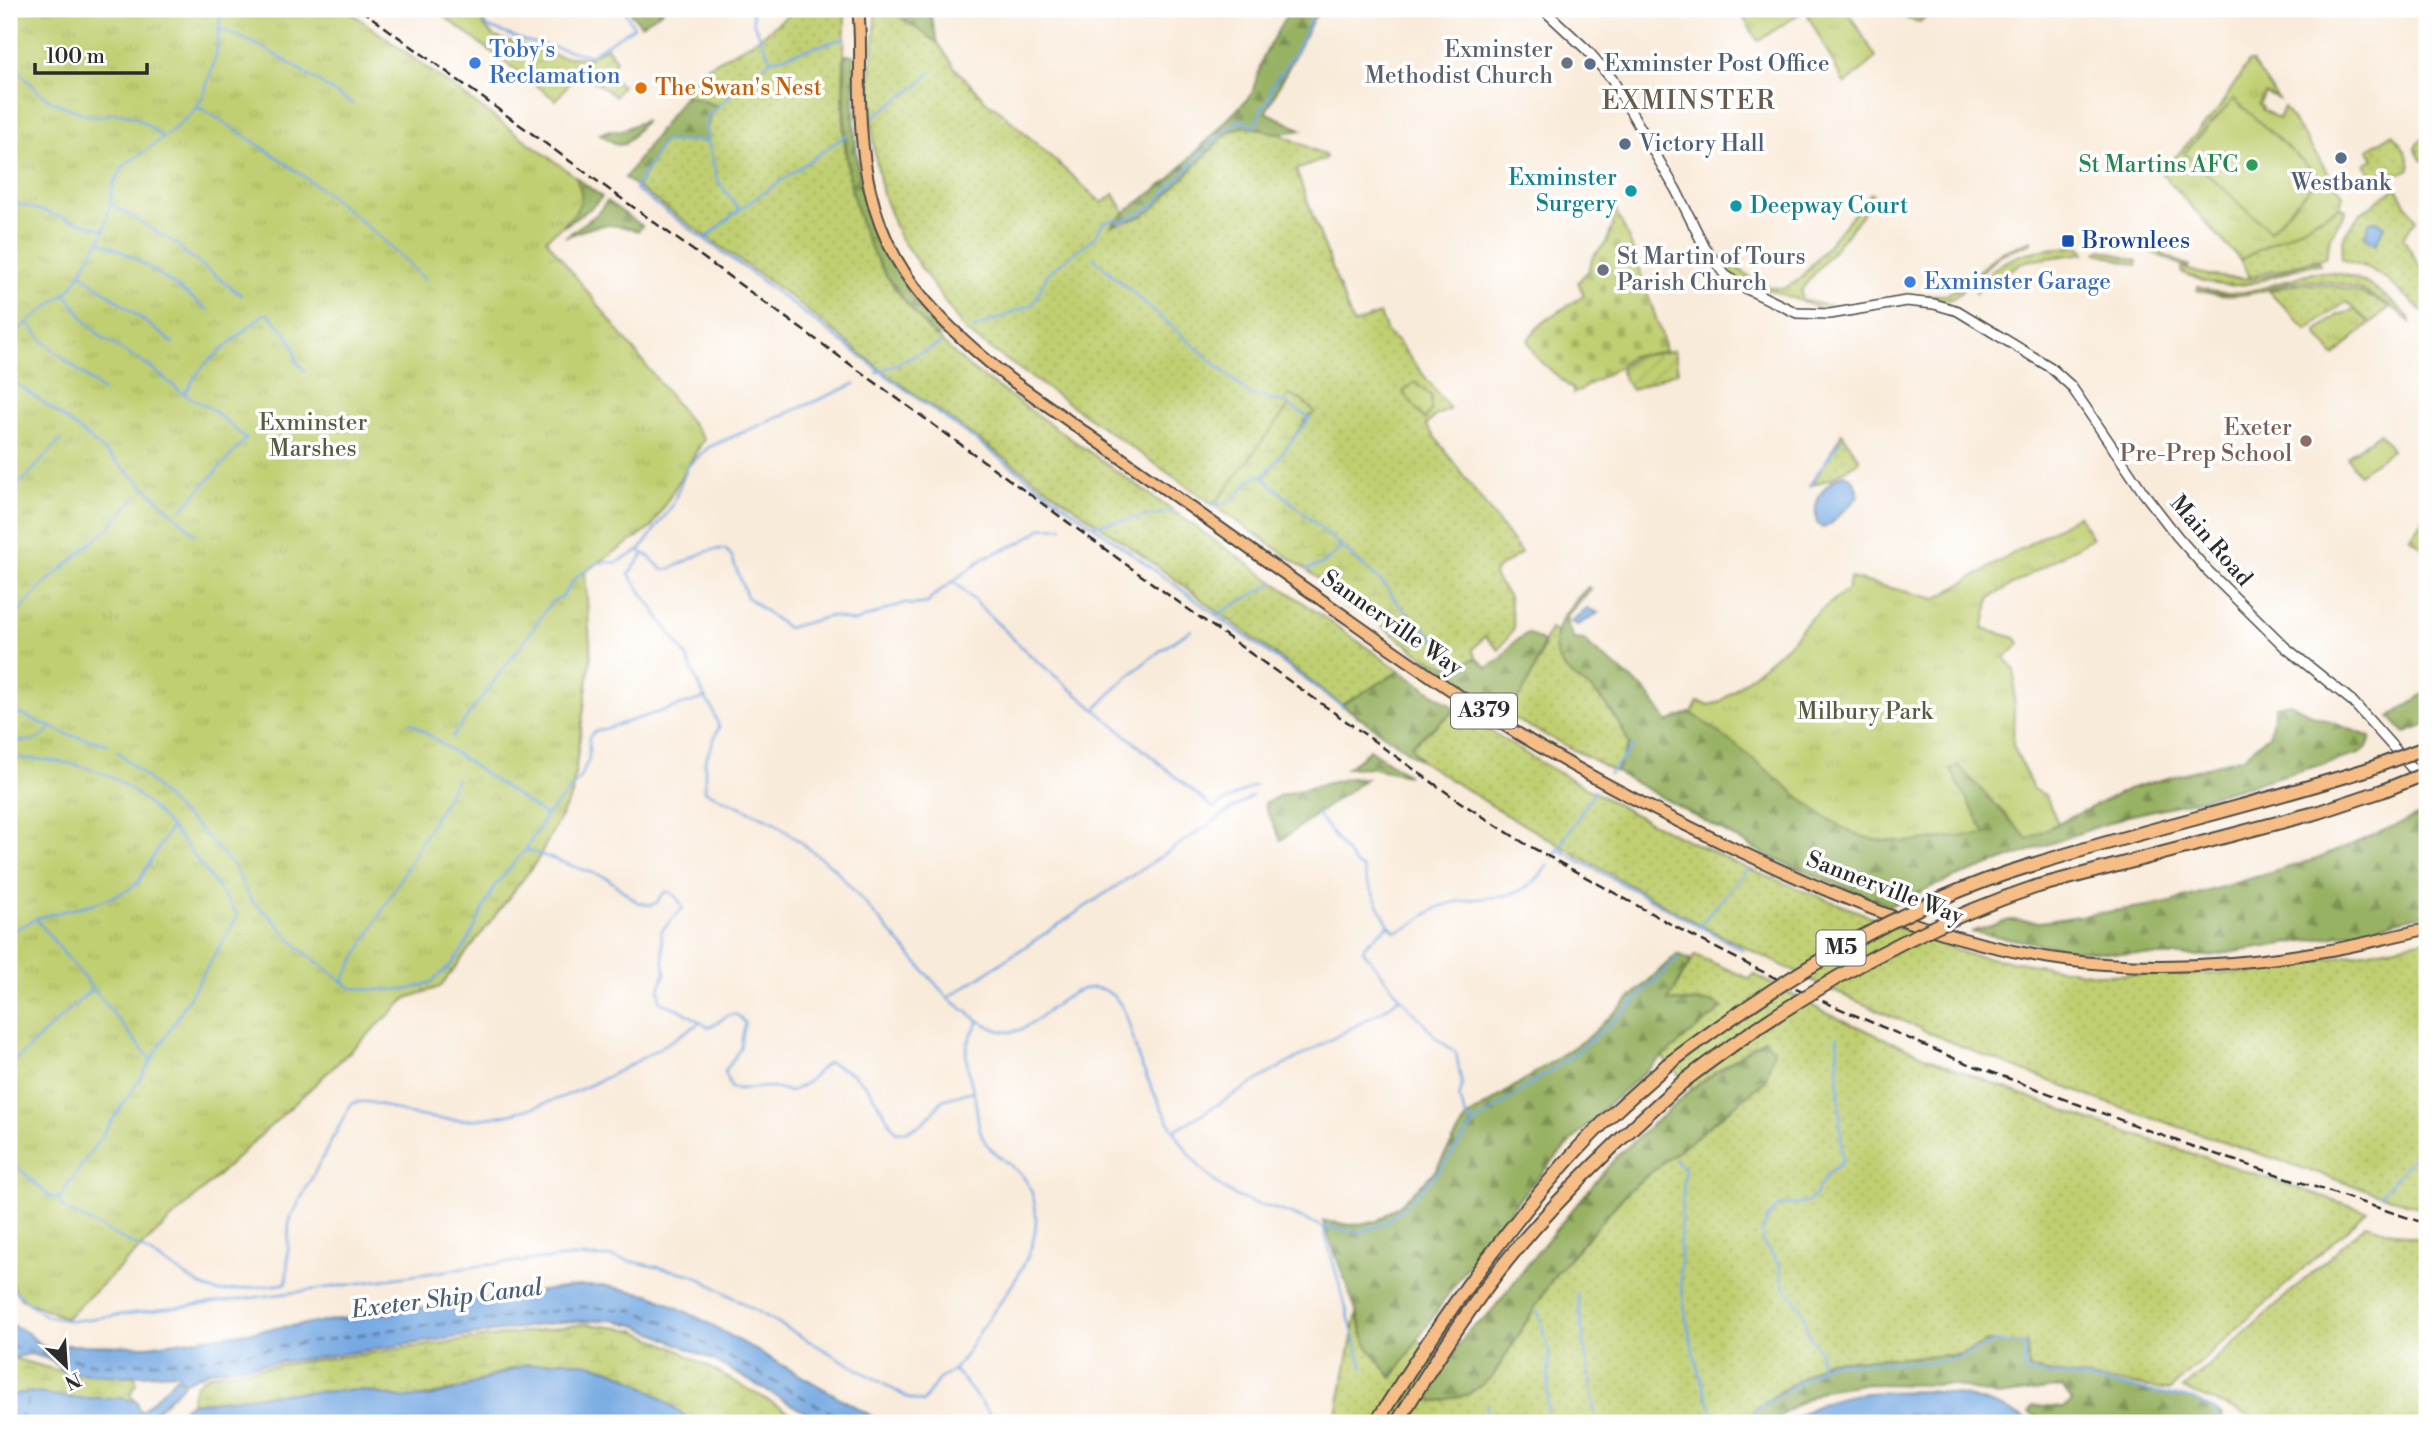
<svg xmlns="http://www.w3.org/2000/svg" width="2436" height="1432" font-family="'Libre Bodoni',serif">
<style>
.grass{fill:url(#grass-dots);stroke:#767d4e;stroke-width:2}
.forest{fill:url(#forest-firs);stroke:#626e47;stroke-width:2}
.wetland{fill:url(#wetland-marsh);stroke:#767d4e;stroke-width:2}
.cemetery{fill:url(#cemetery-stones);stroke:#767d4e;stroke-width:2}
.park{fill:url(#park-tufts);stroke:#767d4e;stroke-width:2}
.garden{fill:url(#garden-furrows);stroke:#767d4e;stroke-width:2}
.pitch{fill:#c0cf71;stroke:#767d4e;stroke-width:2}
.water{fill:#76a9e2;stroke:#506a86;stroke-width:2}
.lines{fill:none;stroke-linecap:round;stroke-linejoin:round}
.stream{stroke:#76a9e2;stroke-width:2.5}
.ferry{stroke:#495d74;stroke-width:2;stroke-dasharray:9 7;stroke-linecap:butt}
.minor-casing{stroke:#4a4845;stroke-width:12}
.major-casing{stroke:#4a4845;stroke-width:14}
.highway-casing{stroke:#4a4845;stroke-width:16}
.minor{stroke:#fff;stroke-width:9}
.major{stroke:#f6be86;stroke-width:10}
.highway{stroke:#f6be86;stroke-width:12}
.rail{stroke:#2b2b2b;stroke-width:2.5;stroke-dasharray:10 5;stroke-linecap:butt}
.highway-bridge-casing{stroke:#4a4845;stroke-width:16;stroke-linecap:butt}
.highway-bridge{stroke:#f6be86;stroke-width:12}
.shop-dot{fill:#3f7fe0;stroke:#fff;stroke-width:2.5}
.worship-dot{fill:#6b7280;stroke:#fff;stroke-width:2.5}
.service-dot{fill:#5c6f8a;stroke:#fff;stroke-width:2.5}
.food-dot{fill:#e8710a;stroke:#fff;stroke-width:2.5}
.leisure-dot{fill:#2e9e5b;stroke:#fff;stroke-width:2.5}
.culture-dot{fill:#0f9aa8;stroke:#fff;stroke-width:2.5}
.transit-dot{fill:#1a4fb4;stroke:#fff;stroke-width:2.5}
.education-dot{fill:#8d6e63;stroke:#fff;stroke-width:2.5}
.labels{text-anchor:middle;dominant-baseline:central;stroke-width:7;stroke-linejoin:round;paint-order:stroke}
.shield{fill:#fff;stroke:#6b6b6b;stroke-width:2}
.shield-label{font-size:21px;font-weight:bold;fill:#2b2b2b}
.shop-label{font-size:23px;fill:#366cbe;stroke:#fff;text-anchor:start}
.worship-label{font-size:23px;fill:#5b616d;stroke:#fff;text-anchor:end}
.service-label{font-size:23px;fill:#4e5e75;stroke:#fff;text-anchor:start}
.food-label{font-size:23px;fill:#c56008;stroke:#fff;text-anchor:start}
.leisure-label{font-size:23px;fill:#27864d;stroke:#fff;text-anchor:end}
.culture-label{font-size:23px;fill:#0d838f;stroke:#fff;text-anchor:end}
.transit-label{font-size:23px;fill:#164399;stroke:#fff;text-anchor:start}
.park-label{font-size:23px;fill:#585c40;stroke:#fff}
.education-label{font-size:23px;fill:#785e54;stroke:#fff;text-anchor:end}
.street-label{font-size:23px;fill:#2b2b2b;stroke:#fff}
.water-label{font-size:24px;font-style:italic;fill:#495d74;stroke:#fff}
.quarter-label{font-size:26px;letter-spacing:2px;fill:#685a4d;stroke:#fff}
</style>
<defs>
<pattern id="grass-dots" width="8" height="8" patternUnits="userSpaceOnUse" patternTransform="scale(1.75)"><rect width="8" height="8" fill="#c0cf71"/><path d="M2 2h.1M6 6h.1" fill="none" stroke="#a5b262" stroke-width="1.8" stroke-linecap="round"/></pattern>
<pattern id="forest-firs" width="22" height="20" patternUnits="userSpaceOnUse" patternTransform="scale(1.75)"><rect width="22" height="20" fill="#98b263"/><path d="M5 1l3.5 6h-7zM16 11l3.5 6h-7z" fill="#7c9152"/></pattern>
<pattern id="wetland-marsh" width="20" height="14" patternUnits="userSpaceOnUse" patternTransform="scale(1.75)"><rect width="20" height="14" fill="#c0cf71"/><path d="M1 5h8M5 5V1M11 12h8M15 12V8" fill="none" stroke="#a5b262"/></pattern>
<pattern id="cemetery-stones" width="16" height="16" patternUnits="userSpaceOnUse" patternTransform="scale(1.75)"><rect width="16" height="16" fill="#c0cf71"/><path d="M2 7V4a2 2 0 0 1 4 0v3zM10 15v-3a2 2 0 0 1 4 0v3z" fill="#a5b262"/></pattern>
<pattern id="park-tufts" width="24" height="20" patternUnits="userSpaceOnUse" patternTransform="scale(1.75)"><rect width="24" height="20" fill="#c0cf71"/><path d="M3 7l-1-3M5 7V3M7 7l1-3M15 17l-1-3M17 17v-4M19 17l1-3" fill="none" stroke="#a5b262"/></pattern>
<pattern id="garden-furrows" width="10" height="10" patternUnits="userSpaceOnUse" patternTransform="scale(1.75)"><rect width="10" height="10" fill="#c0cf71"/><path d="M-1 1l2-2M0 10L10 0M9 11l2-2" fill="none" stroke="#a5b262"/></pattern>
</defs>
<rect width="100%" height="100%" fill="#fff"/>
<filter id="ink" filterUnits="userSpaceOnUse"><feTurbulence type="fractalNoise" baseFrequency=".0143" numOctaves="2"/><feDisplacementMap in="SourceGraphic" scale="14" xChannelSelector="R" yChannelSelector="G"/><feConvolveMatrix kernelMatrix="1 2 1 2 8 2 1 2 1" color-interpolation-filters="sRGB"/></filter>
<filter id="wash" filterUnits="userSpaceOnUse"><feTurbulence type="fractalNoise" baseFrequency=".00686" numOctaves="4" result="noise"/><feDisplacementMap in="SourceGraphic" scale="28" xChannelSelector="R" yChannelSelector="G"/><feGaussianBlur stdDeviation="1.57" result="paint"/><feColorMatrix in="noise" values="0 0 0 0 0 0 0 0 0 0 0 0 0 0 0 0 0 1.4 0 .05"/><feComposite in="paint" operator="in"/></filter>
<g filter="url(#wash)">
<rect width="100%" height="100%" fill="#f9ebda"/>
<!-- grass -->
<g class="grass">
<path d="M802,9H845C845,51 841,94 844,136C851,237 895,302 969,367L1400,671L1342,705L1164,571L889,376L788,295L637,187L663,141L706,127L708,116L718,106L685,95L705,68L758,39L791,13Z"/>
<path d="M875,9H896L903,19L938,43L955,68L988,103L998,109L1102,203L1114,194L1125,213L1113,225L1142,216L1225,135C1229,132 1234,127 1240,126C1260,121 1307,147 1326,156L1325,159L1296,170L1353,324L1380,314L1388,334L1398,342L1450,409L1437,415L1426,425L1521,553L1496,570L1494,576L1509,597L1514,628L1499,650L1485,636L1472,650L1477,658L1461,665L1424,657L1307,570L965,331L899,236L883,195L874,149L870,81L875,31Z"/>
<path d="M2392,134C2401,144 2410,155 2410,169L2378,185L2365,164L2374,159L2368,149Z"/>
<path d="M2427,134V160L2425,161L2421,160L2415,149L2417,143Z"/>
<path d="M2396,187L2416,220L2403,238L2427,279V315L2385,278L2368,268L2341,259L2344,236L2360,214Z"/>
<path d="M1871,193L1876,198L1801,290L1802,300L1836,307L1830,312L1729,275L1720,262L1725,258L1760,285L1783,289L1800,279Z"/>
<path d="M2340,207L2346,210L2332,234L2325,258C2299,263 2275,272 2249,276L2240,260Z"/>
<path d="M2032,240V242L1999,255L1967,286H1963L1962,285L1999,253Z"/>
<path d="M2148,241L2153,242L2164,255L2189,266L2188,268L2146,250Z"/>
<path d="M2081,247L2085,253L2026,261L1981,287L1975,294C1996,252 2038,248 2081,247Z"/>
<path d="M2102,250L2137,261L2136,265L2097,253Z"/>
<path d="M2319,261L2320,264C2287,267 2258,289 2223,285C2208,284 2195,278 2181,272L2182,268C2207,276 2239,282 2265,276C2284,272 2300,263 2319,261Z"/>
<path d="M2313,272C2358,270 2378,289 2409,317L2410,322C2377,291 2336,276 2290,282L2288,280Z"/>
<path d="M2287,280L2288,283C2256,294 2230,301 2197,290L2198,287C2229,299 2256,291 2287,280Z"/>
<path d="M2294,284C2329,282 2360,289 2390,307L2370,323L2346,302L2307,330L2269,291Z"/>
<path d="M1959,287L1963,290C1950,303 1943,302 1927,298V295H1946Z"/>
<path d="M1842,433L1860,460L1830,479L1812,485Z"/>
<path d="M1550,629L1556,633C1554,669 1575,673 1596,694C1610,710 1622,725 1629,744L1616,772L1509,716C1516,697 1529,684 1536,666C1542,654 1543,641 1550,629Z"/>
<path d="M1457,709L1534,759L1643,819L1748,869L1970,955L2103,975L2260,972L2427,940V1210L2096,1099L1960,1046L1838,993L1700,925L1505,814L1421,761L1411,746Z"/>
<path d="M1695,955L1750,979L1754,974L1824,1012L1950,1067L2087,1119L2367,1211L2170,1390L2028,1369L1988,1342L1959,1355L1826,1361L1754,1410L1743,1423H1335L1357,1313L1366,1344L1393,1377L1418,1340L1449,1359L1426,1396L1493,1376L1556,1274L1628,1191L1765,1081L1764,1039L1692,1089L1661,1056L1722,1008L1711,1002L1667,1001Z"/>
<path d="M2366,1224L2427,1242V1420L2423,1423H2268L2183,1389Z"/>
</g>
<!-- forest -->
<g class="forest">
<path d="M633,9H661L663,11L641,25L631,13Z"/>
<path d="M1290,9H1322L1313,19L1266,112L1302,130C1294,131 1286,133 1279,133C1253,132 1251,118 1225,135L1153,209L1142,216L1111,226L1129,209L1169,180L1252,94L1263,57Z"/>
<path d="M929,10L938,43L903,19Z"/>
<path d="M845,55H854C854,97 853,142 861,184C873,241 904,290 942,334L935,337C916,315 897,293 882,269C841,201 844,131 845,55Z"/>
<path d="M685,95L718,106C707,118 706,125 708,141H663L637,187L625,178Z"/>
<path d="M646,120L625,144L617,145L600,134L609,130L620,131Z"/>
<path d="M576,177L602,197L591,208L563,227C579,205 585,205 576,177Z"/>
<path d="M607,201L642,226L638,231C605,220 596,225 565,237L597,214Z"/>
<path d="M1588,587L1591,589L1567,615V625L1574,639L1584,640L1593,649L1645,690L1668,722L1690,712L1692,713C1714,729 1736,745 1757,762C1789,787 1832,831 1873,839C1910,846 1948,836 1985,833L1950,769L1958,765L2028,839L2128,789L2243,757L2270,734L2275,706L2290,703L2312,715L2371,737L2368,746L2359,754L2182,804L2128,816L1953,878L1889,906L1770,857L1616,772L1629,745C1622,724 1609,706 1593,691C1585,684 1574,678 1567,671C1538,641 1567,608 1588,587Z"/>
<path d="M1528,633L1543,642C1539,656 1536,668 1529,680C1523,693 1514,702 1509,716L1460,688L1424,657L1450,667L1477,658L1487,668L1502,658L1514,642Z"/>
<path d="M1400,671L1457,709L1411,745L1421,761L1342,705Z"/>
<path d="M2427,692V725L2405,733L2390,717Z"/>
<path d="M1369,749L1408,775L1368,767L1347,768L1360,759Z"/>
<path d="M1349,778H1367L1281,840L1267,812L1265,803L1281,795Z"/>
<path d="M2427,812V914L2330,937L2208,956H2159L2076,950L1971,932L2010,920L2040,922L2167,903L2317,859Z"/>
<path d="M1677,954L1691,960L1668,1001L1711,1002L1723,1008C1640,1072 1563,1142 1498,1225C1460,1273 1427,1327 1392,1378L1366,1344L1357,1313L1323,1221L1351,1225L1377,1221L1402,1203L1435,1171L1467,1118L1590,1036Z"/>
<path d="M1764,1039L1774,1050L1765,1081L1628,1191L1556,1273L1493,1376L1469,1394L1435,1402L1426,1396L1469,1330L1486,1318L1544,1244L1617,1156L1692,1089Z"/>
<path d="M1988,1342L2027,1344L2029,1369L2193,1399L2223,1415L2220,1423H2047L2029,1413L2032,1406L2064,1408L2072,1401L2062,1387L1998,1396L1951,1385L1863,1384L1823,1390L1794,1406L1772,1423H1743L1754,1410L1826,1361L1959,1355Z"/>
</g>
<!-- wetland -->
<g class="wetland">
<path d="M1288,395L1300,399L1315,412L1309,416L1264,478L1387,587C1396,607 1415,618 1429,633C1444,648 1441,653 1461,665L1450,667L1424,657L1307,570L1214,505L1289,406L1284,402Z"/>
<path d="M587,1324L634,1330L676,1349L809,1423H694L659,1397L625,1375L565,1360L509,1369L462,1388L417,1398H400L361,1390L287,1393L191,1403C193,1387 197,1379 213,1374Z"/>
<path d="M9,1357L63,1372L135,1376L136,1384L130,1394L135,1401L9,1423Z"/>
</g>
<!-- cemetery -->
<g class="cemetery">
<path d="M1615,208L1629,239L1662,336L1665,352L1631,356L1617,368L1573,394V390L1535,356L1528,341C1535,323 1568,306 1584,296L1578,282L1589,270L1593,256L1606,243L1613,226L1610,210Z"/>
<path d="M2427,514V550L2410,538Z"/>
</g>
<!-- park -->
<g class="park">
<path d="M9,9H346L576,177C577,182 581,189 581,194C583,212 558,229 546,239L704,439L651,528L585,572L591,657L572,795L537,861L440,987L407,998L66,1318L21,1299L9,1280Z"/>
<path d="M434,9H477L484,26L495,37L562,57H590L556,100Z"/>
<path d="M1738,9H1846L1876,57L1845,85L1805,10L1758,41Z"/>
<path d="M1899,9H1932L1920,22L1908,19Z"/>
<path d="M2249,62H2252L2278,99L2265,93L2259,104L2263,107L2262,109L2279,119L2284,107L2343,195L2340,207L2240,260L2161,173L2217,111Z"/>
<path d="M2355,310L2370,323L2334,356L2318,336L2317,331L2338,315Z"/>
<path d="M1415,382L1431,396V410L1425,420L1403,392Z"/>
<path d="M2078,515L2092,538L1990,598L1983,629L2015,638L2020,644L2006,657V660L2015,670L2013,745L2033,789L2045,795L2058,823L2028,839L1958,765L1950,769L1986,834C1949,836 1910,846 1873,839C1833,831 1789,787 1757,762C1736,745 1714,729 1692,713L1698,702L1709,705L1720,702L1789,644L1810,619L1848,589L1850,578L1936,599Z"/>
</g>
<!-- garden -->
<g class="garden">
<path d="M607,47L616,61L607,74L622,86L615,96L578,70L590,57Z"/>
<path d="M1674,351L1678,371L1632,390L1625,381L1620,369L1635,356Z"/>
</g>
<!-- pitch -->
<g class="pitch">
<path d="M2234,99L2320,177L2270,231L2184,153Z"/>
<path d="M2380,433L2392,450L2359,474L2347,457Z"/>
</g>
<!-- water -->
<g class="water">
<path d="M2372,221L2379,222L2384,226L2376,244L2370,241L2365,236L2369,223Z"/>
<path d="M1844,474C1853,477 1860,487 1858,497L1831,524L1823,528L1817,523C1812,500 1823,484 1844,474Z"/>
<path d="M1587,608L1598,613L1578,625L1571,622Z"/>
<path d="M577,1286H606L652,1295L706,1322L884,1423H824L713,1360L638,1326L615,1320L561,1322L313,1358L219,1369L209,1371L185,1382L177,1373L121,1376L86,1374L63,1372L52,1360L31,1354L16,1357H9V1324C15,1327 25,1330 30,1335C41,1346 50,1355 66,1345L148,1346Z"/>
<path d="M565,1360C576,1363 587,1363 598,1366C635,1376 664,1400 694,1423H157L163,1418H169L191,1403L287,1393L361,1390L400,1398L430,1397L462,1388L527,1364L531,1365Z"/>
<path d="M177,1377L184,1384L149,1418L150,1423H9V1395L31,1392L73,1398H121L137,1401L138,1409L142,1411Z"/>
<path d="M1927,1391C1963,1393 2002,1405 2033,1423H1790C1831,1388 1876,1393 1927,1391Z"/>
</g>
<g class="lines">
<!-- stream -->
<g class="stream">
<path d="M479,9L486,26L525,41L590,55L634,27L626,13L629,9"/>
<path d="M752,9L753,22L771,60"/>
<path d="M219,29C267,44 310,78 353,104"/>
<path d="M9,65C29,75 34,95 59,104C70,108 83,115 95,117C101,118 108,113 115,113C135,113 148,125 162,137"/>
<path d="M197,108L202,109C282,157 360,214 425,280"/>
<path d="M870,119L919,85L931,72"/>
<path d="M708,141H663L635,189L754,275L880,371L1343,707"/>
<path d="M9,201L105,230"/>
<path d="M112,205L177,244L183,251L241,295"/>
<path d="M739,210L717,179L708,141L706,127L708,116L754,73L771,60L845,38"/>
<path d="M705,239L739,210L848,134"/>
<path d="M99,241C138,256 174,285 208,310"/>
<path d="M1093,258L1251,395L1284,402L1310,418L1263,477"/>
<path d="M81,273L173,343"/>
<path d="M66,294L88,324L104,339L150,367L184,394L213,410L246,439L182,509"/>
<path d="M28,323L44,342L103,391"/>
<path d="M973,329L1033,304L1048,273L1095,237L1103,223L1116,219L1122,222L1152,207L1214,140L1239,120L1256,126L1261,110L1270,98L1272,86L1296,52L1313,15L1319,9"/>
<path d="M9,337L71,289L105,230L113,185L124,166L163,138L191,114L203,97L216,56L221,9"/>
<path d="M877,373L940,344"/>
<path d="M9,379C77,423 136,478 195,534"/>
<path d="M185,393L203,366L264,314H268C283,329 296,339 296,362L305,371"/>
<path d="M1809,486L1841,439"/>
<path d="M9,495L61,440"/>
<path d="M1212,505C1238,505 1238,488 1257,475L1263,477L1387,587C1396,607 1415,618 1429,633C1444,648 1441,653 1461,665"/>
<path d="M1094,525L1171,512"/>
<path d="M644,554H646L663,570C683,568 698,548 725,549L731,555L747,597L787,628L831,616L854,622L904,603L912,605L928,603L932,597L985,557L1020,543L1042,528L1062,527"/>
<path d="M1307,570L1324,563L1341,548"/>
<path d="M954,581L1029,654L1213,808L1255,785"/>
<path d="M1216,615L1274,583"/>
<path d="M9,624L42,586L109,528L137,495"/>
<path d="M705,698L711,706L719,727L705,761V791L774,822L834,868L948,998"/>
<path d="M9,706L18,713L51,727"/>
<path d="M1097,708C1124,677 1156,652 1191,630"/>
<path d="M410,722L546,816"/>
<path d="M452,737L528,636L551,602L562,597L576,577L597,563L618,562L640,550"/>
<path d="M9,741C29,741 39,744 51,727L69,735L108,744"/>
<path d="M117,751L148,779L178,811L199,828L234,867L251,900L273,919L299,948L352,988L378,990L411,989L432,982L452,964L466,945L494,887L526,849L546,816L578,781L589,759V737L594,732L705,698L686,656L629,574L643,555L640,550L672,506L688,466L709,447L855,384"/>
<path d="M9,758C41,758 84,763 113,778C160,803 207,873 238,916L142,1076L59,1199"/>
<path d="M1609,774L1633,747"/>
<path d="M1317,814L1355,864L1363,869L1366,880L1388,924"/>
<path d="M527,850L607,878L637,902L650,905L656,903L665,892H670L676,896L683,908L661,931L665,973L659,989L660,1002L681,1010L708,1027C724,1023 730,1003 745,1023L740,1049L725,1071L731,1088L740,1089L773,1087L790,1092L806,1083L828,1062L853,1074L869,1089L896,1132L907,1131L920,1125L933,1113L942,1100L973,1091C966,1056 960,1053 979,1021L948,998L1252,796"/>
<path d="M1560,850L1743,950"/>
<path d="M1556,853L1595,790"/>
<path d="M36,918C65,910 114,902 137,884L170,829"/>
<path d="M1698,927L1748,869"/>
<path d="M9,933L36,919L151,1060"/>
<path d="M342,982L457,779"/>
<path d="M1400,997L1436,1037L1456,1053L1462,1086L1459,1099L1467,1118L1475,1123"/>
<path d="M980,1021C989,1026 998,1032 1009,1032C1039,1033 1075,966 1112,995C1130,1009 1132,1042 1140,1062C1160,1108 1192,1176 1238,1197C1251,1203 1265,1206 1279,1210C1294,1215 1308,1221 1323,1227L1363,1368"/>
<path d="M9,1066L91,990"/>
<path d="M1175,1130L1270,1073L1384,1010L1400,997L1363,950L1365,945L1389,925L1395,931C1415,929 1424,912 1442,906C1486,890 1517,911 1549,864"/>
<path d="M9,1159L49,1196L59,1199L60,1204L65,1209L146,1251L202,1286L217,1292L283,1284L286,1283L287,1275L289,1223L292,1215L351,1104C370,1096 395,1112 414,1115C429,1118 446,1120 462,1120C540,1119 636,1065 699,1023"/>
<path d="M1675,1160L1685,1170C1683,1198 1679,1227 1680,1256C1680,1305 1697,1378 1717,1423"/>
<path d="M2380,1195L2427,1142"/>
<path d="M1323,1227L1360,1232L1385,1223L1404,1207L1439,1171L1475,1123L1577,1052L1623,1013L1678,958"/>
<path d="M9,1286L45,1316L72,1321L290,1293L501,1263L572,1257H611L694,1275L910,1399L923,1402L938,1380L954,1370L960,1376L997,1423"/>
<path d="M1577,1293L1596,1423"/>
<path d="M1538,1311L1549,1351L1547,1423"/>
<path d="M1820,1368V1351L1809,1336L1801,1307L1783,1285L1780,1266L1763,1243L1762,1233L1767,1220L1778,1206L1785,1204L1797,1205L1808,1202L1815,1195L1828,1173L1842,1163L1837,1036"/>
<path d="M954,1370C966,1357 973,1341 984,1325C1012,1285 1054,1237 1028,1184C1019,1168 1001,1161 989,1147C975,1132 979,1109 973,1091"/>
<path d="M1486,1404L1488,1423"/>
<path d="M1743,1423L1757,1410L1828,1363L1933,1362L1960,1358L1996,1342L2024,1345L2025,1373L2065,1376L2193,1399L2217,1412L2215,1423"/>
</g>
<!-- ferry -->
<g class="ferry">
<path d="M9,1346L101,1365L193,1360L417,1326L489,1320L581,1307L632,1310L663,1321L850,1423"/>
<path d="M20,1423L31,1392"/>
<path d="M1842,1423C1878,1413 1923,1409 1957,1423"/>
</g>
</g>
</g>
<g filter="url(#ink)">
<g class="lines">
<!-- minor casing -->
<g class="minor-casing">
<path id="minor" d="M1543,9L1587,50L1612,79L1676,190L1705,248L1725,275L1743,287L1797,313L1830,314L1906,301L1934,304L1958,311L2050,367L2071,386L2143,492L2177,536L2207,570L2285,647L2352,701L2427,785"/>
</g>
<!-- major casing -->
<g class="major-casing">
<path id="major" d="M858,9C862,39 859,69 860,100C863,236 904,294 1007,377C1107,448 1206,518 1306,589C1373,636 1440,685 1509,728C1586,776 1667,817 1748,855C1862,909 1978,955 2104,964C2175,969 2248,964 2318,952C2355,947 2391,936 2427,929"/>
</g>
<!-- highway casing -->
<g class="highway-casing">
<g id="highway">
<path d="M2032,865C2144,830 2258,804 2369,769"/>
<path d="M2038,886L2319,812L2382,791"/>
<path d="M1376,1423C1435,1328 1499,1236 1574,1153C1603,1121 1635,1093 1667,1065"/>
<path d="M1397,1423C1432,1365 1474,1299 1518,1247C1569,1187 1625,1133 1684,1081"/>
</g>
</g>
<!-- minor -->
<use href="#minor" class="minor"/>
<!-- major -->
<use href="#major" class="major"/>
<!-- highway -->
<use href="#highway" class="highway"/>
<!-- rail -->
<path class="rail" d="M360,9L1167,594L1460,802L1524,843L1685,932L1755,968L1827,1003L1956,1059L2188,1145L2427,1224"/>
<!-- highway-bridge casing -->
<g class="highway-bridge-casing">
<g id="highway-bridge">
<path d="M2369,769L2427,747"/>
<path d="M2382,791L2427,773"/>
<path d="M1667,1065C1778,981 1898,905 2032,865"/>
<path d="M1684,1081C1792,998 1908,929 2038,886"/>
</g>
</g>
<!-- highway-bridge -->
<use href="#highway-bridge" class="highway-bridge"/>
</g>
</g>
<!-- markers -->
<g class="shop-dot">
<circle cx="475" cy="63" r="7"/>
<circle cx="1910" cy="282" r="7"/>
</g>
<g class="worship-dot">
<circle cx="1567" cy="63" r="7"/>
<circle cx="1603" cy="270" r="7"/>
</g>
<g class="service-dot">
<circle cx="1590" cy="64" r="7"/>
<circle cx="1625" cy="144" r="7"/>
<circle cx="2341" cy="158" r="7"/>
</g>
<circle class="food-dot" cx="641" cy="88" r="7"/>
<circle class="leisure-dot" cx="2252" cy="165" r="7"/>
<g class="culture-dot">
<circle cx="1631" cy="191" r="7"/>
<circle cx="1736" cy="206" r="7"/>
</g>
<rect class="transit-dot" x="2061" y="234" width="14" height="14" rx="3.5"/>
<circle class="education-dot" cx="2306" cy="441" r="7"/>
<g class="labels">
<!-- shield labels -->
<g class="shield">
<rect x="1451" y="693.5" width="66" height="35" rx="5"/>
<rect x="1816.5" y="930.5" width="49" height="35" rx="5"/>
</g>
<g class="shield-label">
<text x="1484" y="711">A379</text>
<text x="1841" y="948">M5</text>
</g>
<!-- shop labels -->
<g class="shop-label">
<text x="489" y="50">Toby's<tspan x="489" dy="26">Reclamation</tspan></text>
<text x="1924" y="282">Exminster Garage</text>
</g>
<!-- worship labels -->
<g class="worship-label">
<text x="1553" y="50">Exminster<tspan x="1553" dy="26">Methodist Church</tspan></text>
<text x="1617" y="257" text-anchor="start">St Martin of Tours<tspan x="1617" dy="26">Parish Church</tspan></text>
</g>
<!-- service labels -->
<g class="service-label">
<text x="1604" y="64">Exminster Post Office</text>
<text x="1639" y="144">Victory Hall</text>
<text x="2341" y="183" text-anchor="middle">Westbank</text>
</g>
<!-- food labels -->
<g class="food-label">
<text x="655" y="88">The Swan's Nest</text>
</g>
<!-- leisure labels -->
<g class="leisure-label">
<text x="2238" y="165">St Martins AFC</text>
</g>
<!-- culture labels -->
<g class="culture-label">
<text x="1617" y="178">Exminster<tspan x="1617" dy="26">Surgery</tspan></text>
<text x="1750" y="206" text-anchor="start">Deepway Court</text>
</g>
<!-- transit labels -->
<g class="transit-label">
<text x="2082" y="241">Brownlees</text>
</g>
<!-- park labels -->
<g class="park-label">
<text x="313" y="423">Exminster<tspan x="313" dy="26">Marshes</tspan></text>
<text x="1865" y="712">Milbury Park</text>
</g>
<!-- education labels -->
<g class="education-label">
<text x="2292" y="428">Exeter<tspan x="2292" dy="26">Pre-Prep School</tspan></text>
</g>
<!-- street labels -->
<g class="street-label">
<text transform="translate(2211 541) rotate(49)">Main Road</text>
<text transform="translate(1392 623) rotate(35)">Sannerville Way</text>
<text transform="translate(1885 888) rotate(21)">Sannerville Way</text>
</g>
<!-- water labels -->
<g class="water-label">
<text transform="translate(447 1299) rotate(-7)">Exeter Ship Canal</text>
</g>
<!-- quarter labels -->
<g class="quarter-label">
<text x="1689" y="101">EXMINSTER</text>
</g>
</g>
<!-- margin -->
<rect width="2436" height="1432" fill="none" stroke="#fff" stroke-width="35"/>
<!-- north arrow -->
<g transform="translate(66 1366) rotate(155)" stroke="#ffffff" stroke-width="5" paint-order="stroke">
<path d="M0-5L12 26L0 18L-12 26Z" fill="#2b2b2b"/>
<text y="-10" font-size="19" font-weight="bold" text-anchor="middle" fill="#2b2b2b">N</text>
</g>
<!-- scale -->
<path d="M35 63v10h112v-10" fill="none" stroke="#2b2b2b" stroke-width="3.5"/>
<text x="46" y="63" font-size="21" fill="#2b2b2b" stroke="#ffffff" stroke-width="5" paint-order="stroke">100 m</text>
</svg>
